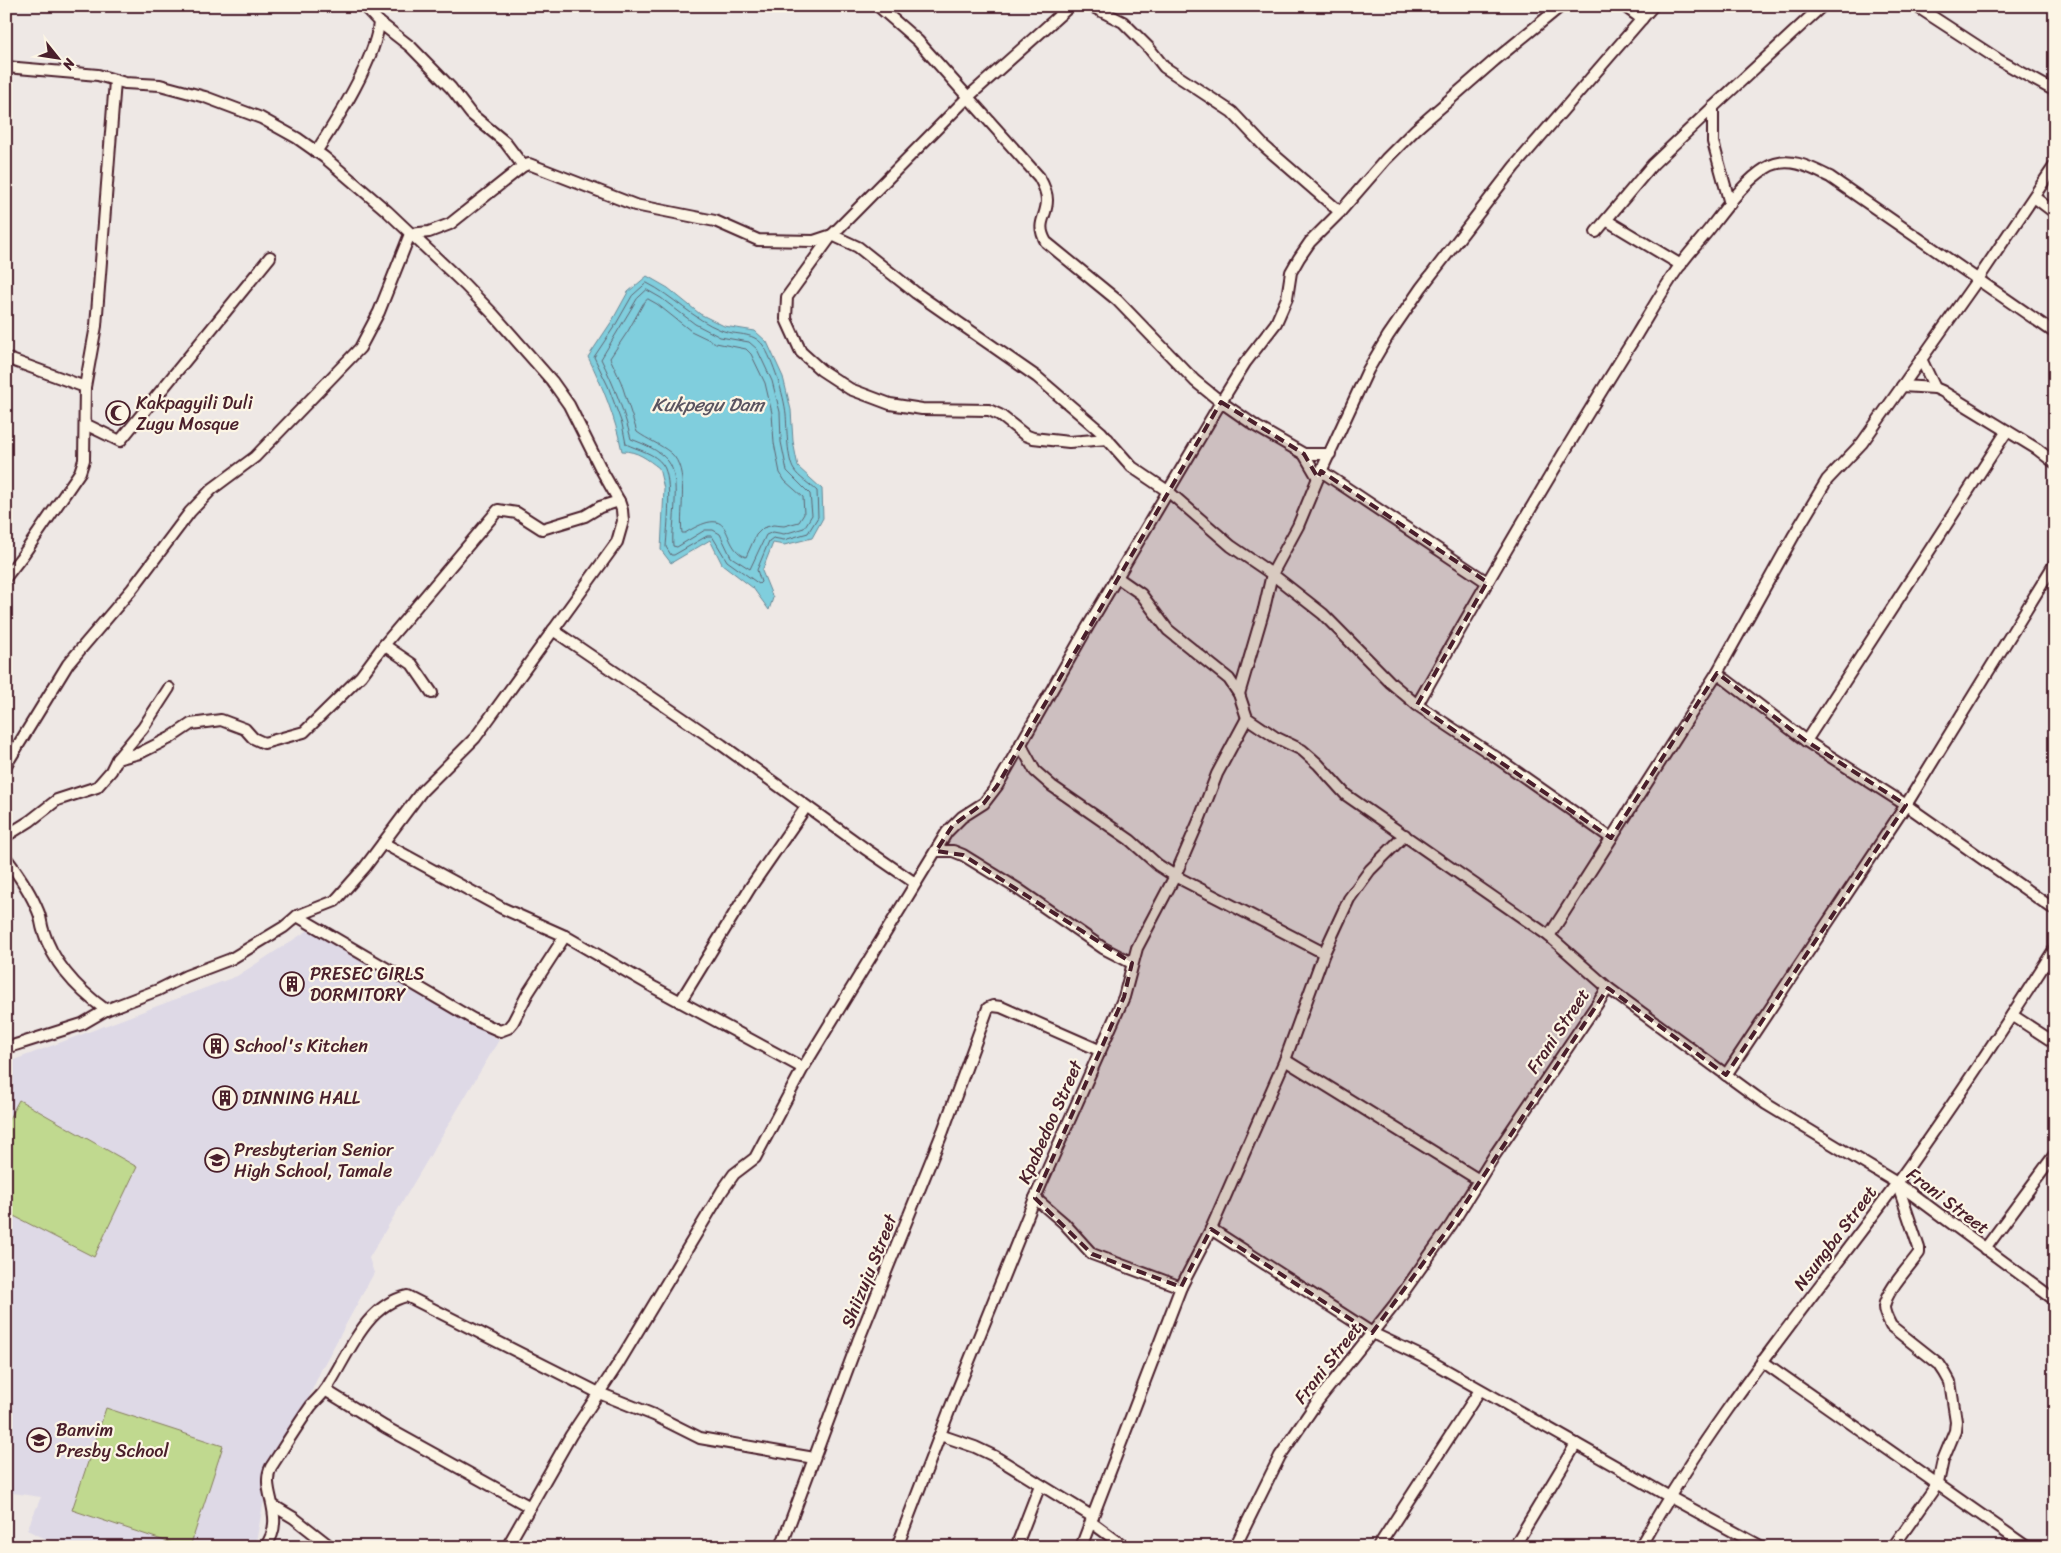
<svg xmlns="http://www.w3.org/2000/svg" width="2061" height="1553" font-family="Sriracha,sans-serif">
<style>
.built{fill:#ded9e6}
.green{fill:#c0d98f;stroke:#857c5d}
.water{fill:#80cedd;stroke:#6a8896}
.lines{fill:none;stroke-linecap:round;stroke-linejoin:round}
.shore{stroke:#606572;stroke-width:1}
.minor-casing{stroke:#4a1f2b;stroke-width:14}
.minor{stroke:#fcf5e5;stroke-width:10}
.marked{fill:#4a1f2b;fill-opacity:0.2;stroke:#4a1f2b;stroke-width:4;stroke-dasharray:10 6;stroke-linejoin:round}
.labels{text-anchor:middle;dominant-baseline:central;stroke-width:4.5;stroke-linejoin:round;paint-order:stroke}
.poi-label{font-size:18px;fill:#4a1f2b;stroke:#fcf5e5;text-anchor:start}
.street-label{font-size:18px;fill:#4a1f2b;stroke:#fcf5e5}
.water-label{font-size:19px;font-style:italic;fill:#5a5460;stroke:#fcf5e5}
</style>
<rect width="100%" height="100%" fill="#eee8e5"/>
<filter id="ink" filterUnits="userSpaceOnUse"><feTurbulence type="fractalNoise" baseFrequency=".02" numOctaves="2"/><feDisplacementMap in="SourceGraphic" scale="10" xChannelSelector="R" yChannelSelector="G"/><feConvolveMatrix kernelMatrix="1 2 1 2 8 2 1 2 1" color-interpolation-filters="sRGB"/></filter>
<g filter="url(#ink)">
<!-- built -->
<path class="built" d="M313,927L499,1040L369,1258L374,1273L321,1370L264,1500L255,1547H63L27,1530L41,1497L6,1492V1063L237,976Z"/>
<!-- green -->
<g class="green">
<path d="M19,1100L137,1167L94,1257L6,1212V1124Z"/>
<path d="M106,1408L223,1446L190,1547H183L72,1510Z"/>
</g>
<!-- water -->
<path class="water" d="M647,276L668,288L700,314L724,326L755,331L767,342L783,377L791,410L793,441L798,467L822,489L823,518L812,538L784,545L773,543L762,571L773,598L769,610L753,588L722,564L710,540L671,563L661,550L664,489L659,468C647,459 638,451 622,451C615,417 603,387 588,357L612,321L628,292Z"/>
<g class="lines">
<!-- shore -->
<g class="shore">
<path d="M647,283C673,296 693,319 721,330C736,336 752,331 763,345C773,360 784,395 786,414C787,427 787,460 794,470C799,478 810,484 817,491L818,517L808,533L784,540L773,538L769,541L757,570L761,582L759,584L727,561L712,536H707L674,555H671L666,547C667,529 673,479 663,465C655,453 638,450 626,444L622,424L608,386L594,357L616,324L632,296Z"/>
<path d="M647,290L661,298L695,324L720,337L749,342L757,349L772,381L780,412L781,442L787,471L810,494L812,515L804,528L784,534L773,532L766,535L750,569L731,557L720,534L713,530H705L677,547L673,546C671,525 682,478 668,461C659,450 644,444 631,439C624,411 614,385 601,359L637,299Z"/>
<path d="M648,299L657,304L691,331L716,343L746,349L751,354L765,383L772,413L774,443L780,473L785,481L803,497L804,514L799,522L784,526L773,525L763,528L756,535L746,557C718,546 738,501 685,533H682C679,511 690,470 671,453C660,444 648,440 637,432L621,382L610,358L628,331L643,304Z"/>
</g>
<!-- minor casing -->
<g class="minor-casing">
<g id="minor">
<path d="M878,6L918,41L1039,177C1043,184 1047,192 1047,200C1047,218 1035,222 1046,242L1117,300L1195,381L1221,402L1257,427L1304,454H1330"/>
<path d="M1070,6L968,97L832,235L787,297L786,319L801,352L821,370L850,389L890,404L922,409L989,410L1000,415L1025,435L1033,438L1069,442L1108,439"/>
<path d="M1091,6L1123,22L1149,48L1164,67L1232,112L1264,146L1340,212"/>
<path d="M1624,6L1642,19"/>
<path d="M1916,6L1999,60L2055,91"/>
<path d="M379,22L411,47L451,88L471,114L505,142L523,166"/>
<path d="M6,67L98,75L125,83L160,85L205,97L261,118L297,138L324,157L387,211L465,285L494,315L552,381L569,405L602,471L619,501L622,510L623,521L617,542L475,738L422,791L365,867L335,901L297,916L284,927L231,959L186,976L158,990L106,1010L82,1024L6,1048"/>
<path d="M1713,107V142L1730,204"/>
<path d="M316,152C337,120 376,59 379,22L364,6"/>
<path d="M2034,197L2055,213"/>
<path d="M1606,220L1681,265"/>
<path d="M1596,232L1653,164L1713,107L1822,6"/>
<path d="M6,358L85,387"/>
<path d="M1921,359L1935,388"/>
<path d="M1902,386L1935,388L1942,391L2037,449L2055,463"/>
<path d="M85,424L120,441L270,257"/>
<path d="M1304,454L1318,478"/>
<path d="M1321,471L1487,582"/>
<path d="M6,577L23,555L80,472L84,460L85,387L96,326L115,81"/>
<path d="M1118,578L1141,594L1168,630L1229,679L1239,694L1247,718L1275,737L1302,750L1318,764L1346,795L1549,936L1608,988"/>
<path d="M553,630L722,745L867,850L915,883"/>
<path d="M1717,673L1806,741L1906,805L2055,910"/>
<path d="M432,693L412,664L384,645L498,510L517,513L542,529L585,516L600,507L619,501"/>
<path d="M1239,694L1264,609L1272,574L1298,526L1318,478L1368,370L1388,336L1421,288L1514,167L1653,6"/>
<path d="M1417,705C1488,580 1560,456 1637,334C1651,311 1665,286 1681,264C1691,250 1704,237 1714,223C1729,204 1745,181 1766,168C1787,155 1810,167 1830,177L2055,333"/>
<path d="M1806,741L2007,431"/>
<path d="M1021,743L1024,751L1035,771L1052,786L1130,840L1158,865L1175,876L1324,953"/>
<path d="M117,759L140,753L170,738L191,724L221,720L245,729L253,738L264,743L304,732L361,676L384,645"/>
<path d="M6,765L68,664L132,589L190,512L212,489L255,457L360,348L379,312L410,234L429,232L450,224L523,166L529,164L635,205L715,221L758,240L814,241L832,235L858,247L916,293L1037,377L1101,432L1132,467L1169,492L1231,546L1272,574L1323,614L1391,683L1417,705L1497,758L1611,838"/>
<path d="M6,836L30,821L57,800L97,787L111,771L117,759L143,728L169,688"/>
<path d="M383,843L502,908L565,936L655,988L803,1068"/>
<path d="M936,851H953L963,855L1018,889L1103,948L1132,963"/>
<path d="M6,858C18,874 31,893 38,911C41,917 41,924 43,930C53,963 78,990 106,1010"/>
<path d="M297,916L473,1019L500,1031L508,1028L513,1022L528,993L565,936"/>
<path d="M1549,936L1717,673L1794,535L1827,480L1862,443L1978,279L2055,165"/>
<path d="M680,1002L750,888L806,807"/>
<path d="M2012,1015L2055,1043"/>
<path d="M1285,1060L1479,1180"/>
<path d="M1726,1075L1906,805L2055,563"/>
<path d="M1035,1198L1064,1223L1092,1254L1181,1287"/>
<path d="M1211,1229L1372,1333L1423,1357L1668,1496L1762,1547"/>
<path d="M1985,1249L2055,1154"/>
<path d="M1762,1361L2027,1547"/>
<path d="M325,1390L385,1427L530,1507"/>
<path d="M940,1435L975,1447L994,1456L1093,1517"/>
<path d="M274,1506L294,1518L331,1547"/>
<path d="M1091,1522L1125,1547"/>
<path d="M265,1547C288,1516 259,1491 271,1467C284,1447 297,1426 311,1406C316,1400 322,1395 326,1389C348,1356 364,1306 407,1296L599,1393L654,1415L700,1438L814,1458"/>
<path d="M507,1547L571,1435L618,1364L722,1191L734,1174L755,1158L803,1068L947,832L962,817L984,803L997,786L1087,628L1221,402L1245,363L1276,323L1287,298L1291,272L1299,258L1310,242L1340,212L1386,159L1416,129L1495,60L1561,6"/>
<path d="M781,1547L858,1341L943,1131L988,1008L993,1006L1001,1007L1099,1050"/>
<path d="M897,1547L951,1406L1035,1198L1124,997L1137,948L1175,876L1198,823L1217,774L1247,718"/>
<path d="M1016,1547L1040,1485"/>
<path d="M1081,1547L1181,1287L1211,1229L1285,1060L1324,953L1349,899L1370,870L1405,835"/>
<path d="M1235,1547L1280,1456L1317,1402L1395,1304L1451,1225L1494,1156L1608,988L1766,1104L1897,1183L2055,1300"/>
<path d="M1378,1547L1480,1390"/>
<path d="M1514,1547L1576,1444"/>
<path d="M1640,1547C1712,1417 1809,1303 1897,1183C1952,1107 2004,1028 2055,948"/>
<path d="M1893,1547L1938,1483L1943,1460L1955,1431L1956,1421L1950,1382L1945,1373L1939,1364L1891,1326C1888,1320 1884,1313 1884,1307C1886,1291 1909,1267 1919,1253V1248L1897,1183"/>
</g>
</g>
<!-- minor -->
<use href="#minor" class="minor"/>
</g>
</g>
<!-- marked area -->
<path class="marked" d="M1221,402L1304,454L1318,478L1321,471L1487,582L1417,705L1611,838L1717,673L1806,741L1906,805L1726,1075L1608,988L1451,1225L1372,1333L1211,1229L1181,1287L1092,1254L1035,1198L1124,997L1132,963L963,855L936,851L953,825L984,803L997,786Z"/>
<!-- icons -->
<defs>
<g id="mosque-ring" transform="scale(1.25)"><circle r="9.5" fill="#fcf5e5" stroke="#4a1f2b" stroke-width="1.5"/><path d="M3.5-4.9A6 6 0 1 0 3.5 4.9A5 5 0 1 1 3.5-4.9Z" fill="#4a1f2b"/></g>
<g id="building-ring" transform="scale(1.25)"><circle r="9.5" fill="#fcf5e5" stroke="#4a1f2b" stroke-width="1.5"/><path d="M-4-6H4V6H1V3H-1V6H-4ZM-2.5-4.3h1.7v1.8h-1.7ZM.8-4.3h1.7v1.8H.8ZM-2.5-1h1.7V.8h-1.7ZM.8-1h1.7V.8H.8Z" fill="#4a1f2b"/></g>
<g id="school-ring" transform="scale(1.25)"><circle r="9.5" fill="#fcf5e5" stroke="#4a1f2b" stroke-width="1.5"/><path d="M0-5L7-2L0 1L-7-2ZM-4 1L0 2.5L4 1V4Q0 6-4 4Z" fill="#4a1f2b"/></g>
</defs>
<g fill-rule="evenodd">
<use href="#mosque-ring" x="118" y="413"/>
<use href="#building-ring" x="292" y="984"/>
<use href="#building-ring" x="216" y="1046"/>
<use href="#building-ring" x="225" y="1098"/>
<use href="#school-ring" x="217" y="1160"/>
<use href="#school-ring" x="39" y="1440"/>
</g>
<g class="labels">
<!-- poi labels -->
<g class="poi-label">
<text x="136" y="403">Kakpagyili Duli<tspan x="136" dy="21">Zugu Mosque</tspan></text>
<text x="310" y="974">PRESEC GIRLS<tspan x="310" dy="21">DORMITORY</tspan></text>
<text x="234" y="1046">School's Kitchen</text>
<text x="242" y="1098">DINNING HALL</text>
<text x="234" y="1150">Presbyterian Senior<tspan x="234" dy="21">High School, Tamale</tspan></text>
<text x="56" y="1430">Banvim<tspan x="56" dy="21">Presby School</tspan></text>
</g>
<!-- street labels -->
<g class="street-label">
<text transform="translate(1558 1031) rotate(-56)">Frani Street</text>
<text transform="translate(1050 1122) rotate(-66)">Kpabedoo Street</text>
<text transform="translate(1948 1201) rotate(37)">Frani Street</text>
<text transform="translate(1835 1238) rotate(-53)">Nsungba Street</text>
<text transform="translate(869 1271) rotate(-68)">Shiizuju Street</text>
<text transform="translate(1328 1363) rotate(-52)">Frani Street</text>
</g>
<!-- water labels -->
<g class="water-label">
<text x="708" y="404">Kukpegu Dam</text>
</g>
</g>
<!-- margin -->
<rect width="2061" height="1553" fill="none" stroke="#fcf5e5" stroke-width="25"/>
<rect x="12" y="12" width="2036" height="1528" fill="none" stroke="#4a1f2b" stroke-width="2" filter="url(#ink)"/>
<!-- north arrow -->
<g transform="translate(58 58) rotate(120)" stroke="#fcf5e5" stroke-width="4" paint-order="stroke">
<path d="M0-4L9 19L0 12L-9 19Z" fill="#4a1f2b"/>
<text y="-8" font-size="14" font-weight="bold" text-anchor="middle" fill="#4a1f2b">N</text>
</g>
</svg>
